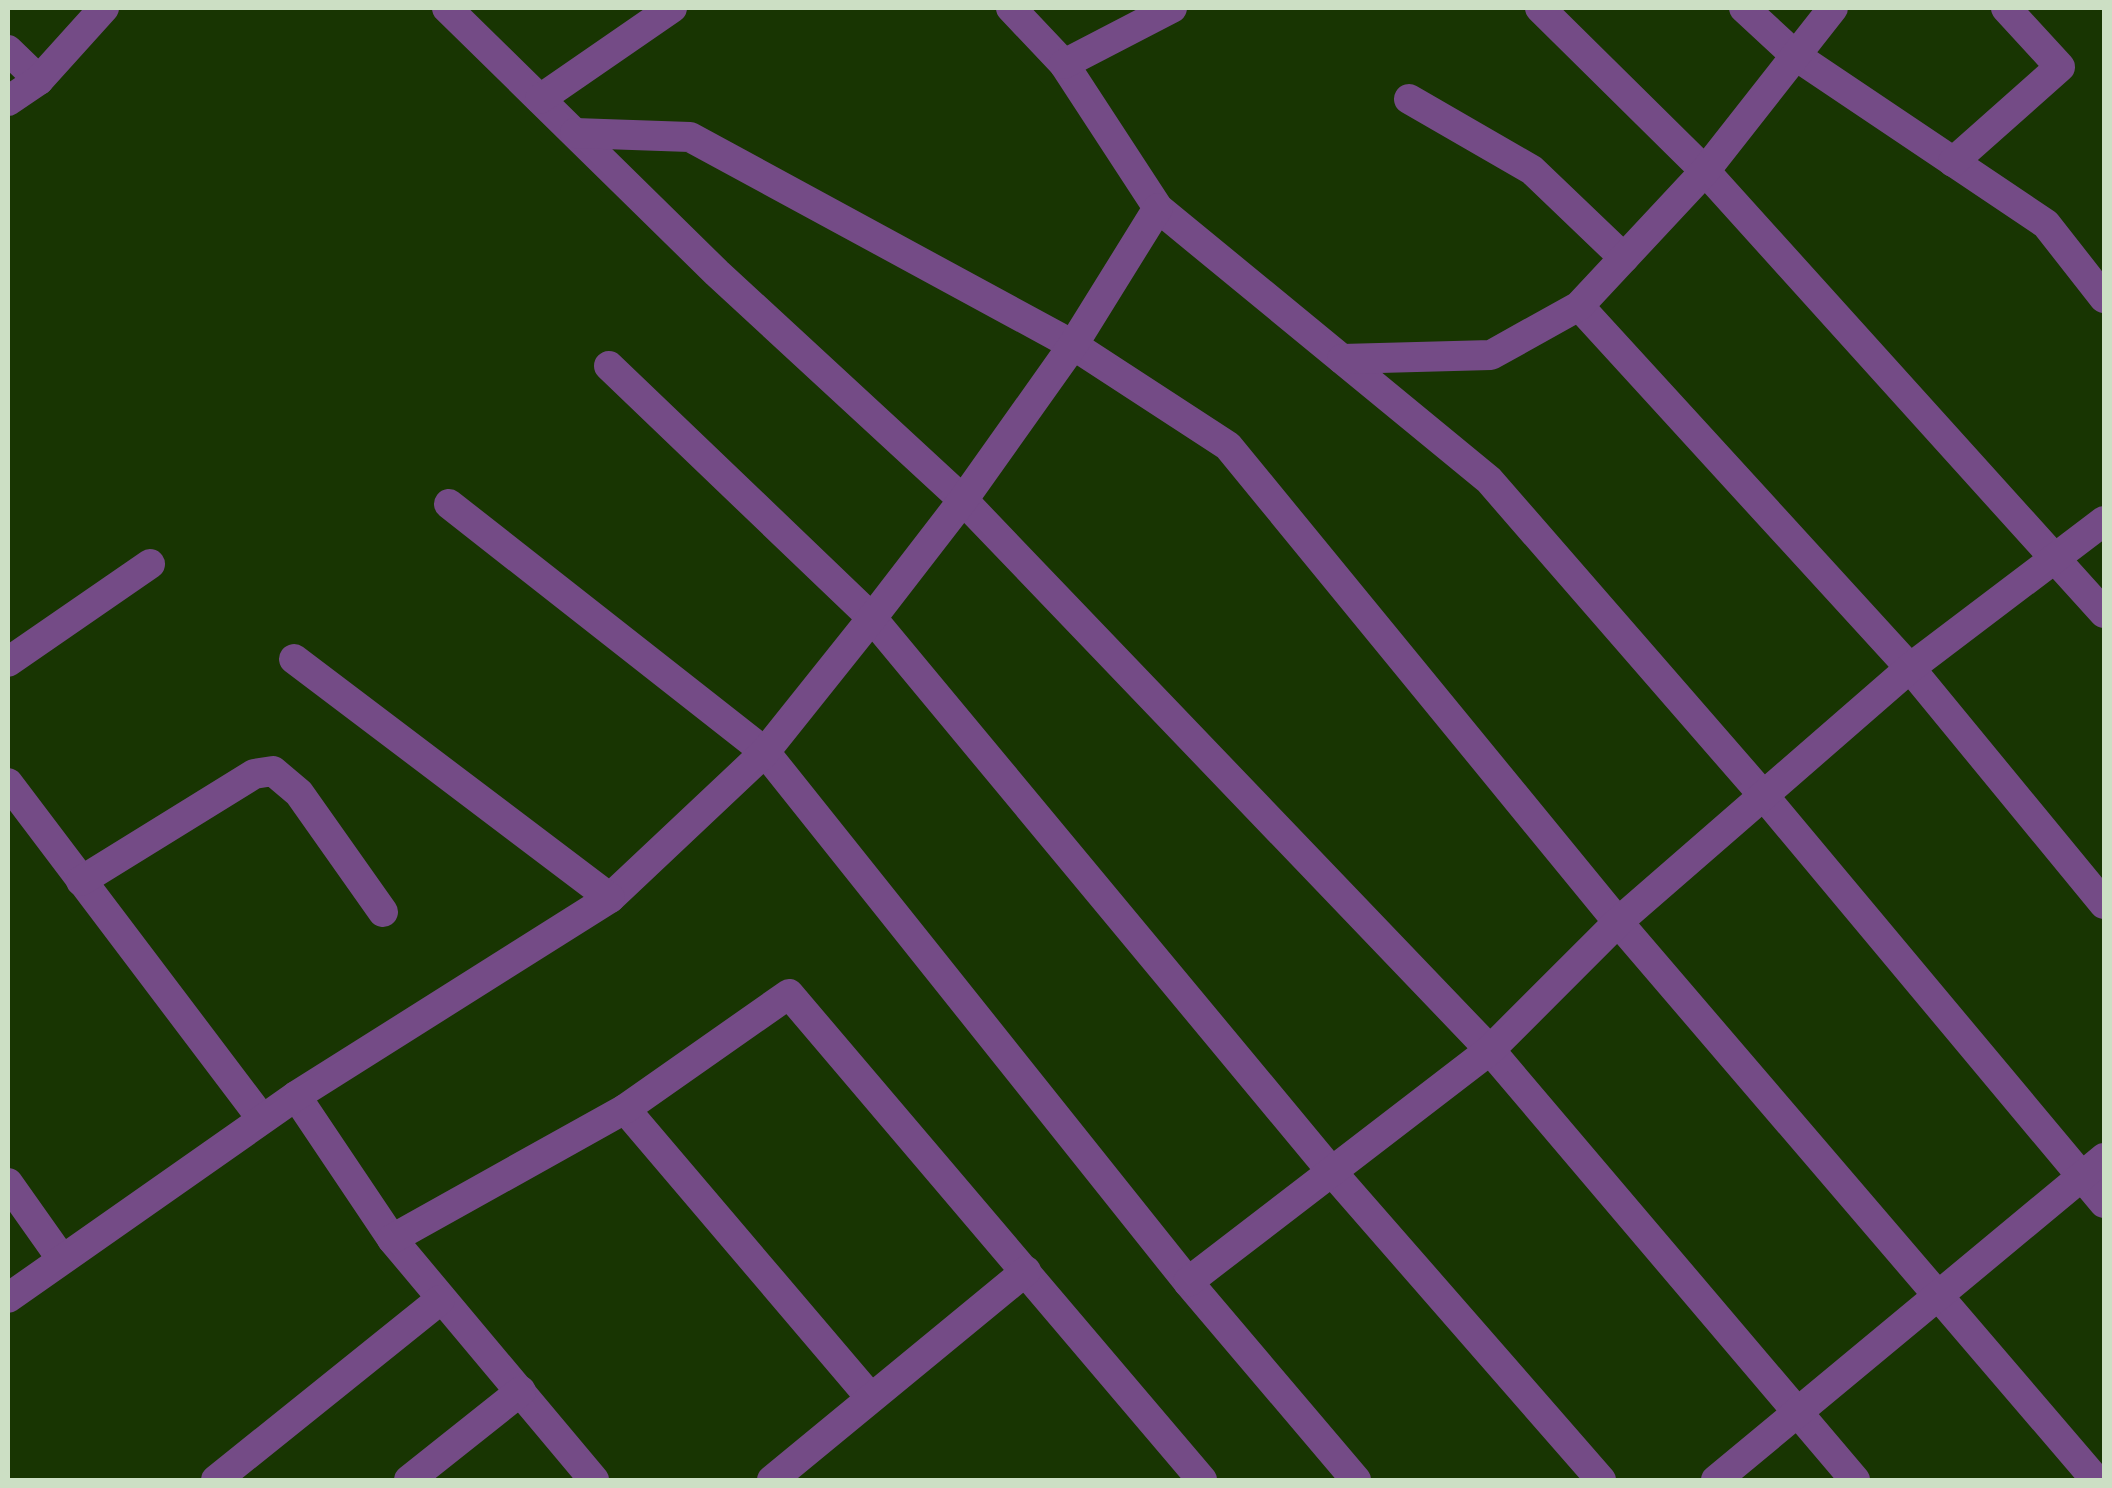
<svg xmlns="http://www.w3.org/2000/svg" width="2112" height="1488" font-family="Cabin,sans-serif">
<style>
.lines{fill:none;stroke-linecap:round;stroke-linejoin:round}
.street{stroke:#744b86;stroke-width:30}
</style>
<rect width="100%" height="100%" fill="#183502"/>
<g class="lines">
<!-- street -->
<g class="street">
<path d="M447,8L717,273L963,500L1490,1050L1855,1480"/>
<path d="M1011,8L1064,64L1158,208L1489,480L1763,795L2104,1203"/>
<path d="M1540,8L1705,171L2104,613"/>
<path d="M1744,8L1796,56L2046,224L2104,298"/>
<path d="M8,50L39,80"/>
<path d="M1064,64L1172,8"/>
<path d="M540,99L672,8"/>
<path d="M1409,99L1532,170L1624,258"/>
<path d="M8,101L39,80L104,8"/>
<path d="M575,133L690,137L1073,345L1228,446L1618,922L2096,1480"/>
<path d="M1953,162L2060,67L2006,8"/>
<path d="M1579,306L1910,668L2104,904"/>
<path d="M1342,359L1491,355L1579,306L1705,171L1833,8"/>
<path d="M609,366L872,618L1332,1172L1601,1480"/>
<path d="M449,504L765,752L1188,1282L1356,1480"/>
<path d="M8,662L150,564"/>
<path d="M8,783L262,1119"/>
<path d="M81,881L254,774L273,771L299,793L383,912"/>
<path d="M610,898L765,752L872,618L963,500L1073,345L1158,208"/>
<path d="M296,1096L392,1239L594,1480"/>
<path d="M625,1109L870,1397"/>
<path d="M8,1183L61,1258"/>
<path d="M392,1239L625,1109L789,994L1202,1480"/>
<path d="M1188,1282L1490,1050L1618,922L1910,668L2104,521"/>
<path d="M8,1298L296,1096L610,898L294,659"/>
<path d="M216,1480L440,1300"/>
<path d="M409,1480L521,1391"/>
<path d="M772,1480L1026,1271"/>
<path d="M1716,1480L2104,1158"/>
</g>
</g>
<!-- border -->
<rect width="2112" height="1488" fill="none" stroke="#ccdfc4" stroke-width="20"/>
</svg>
